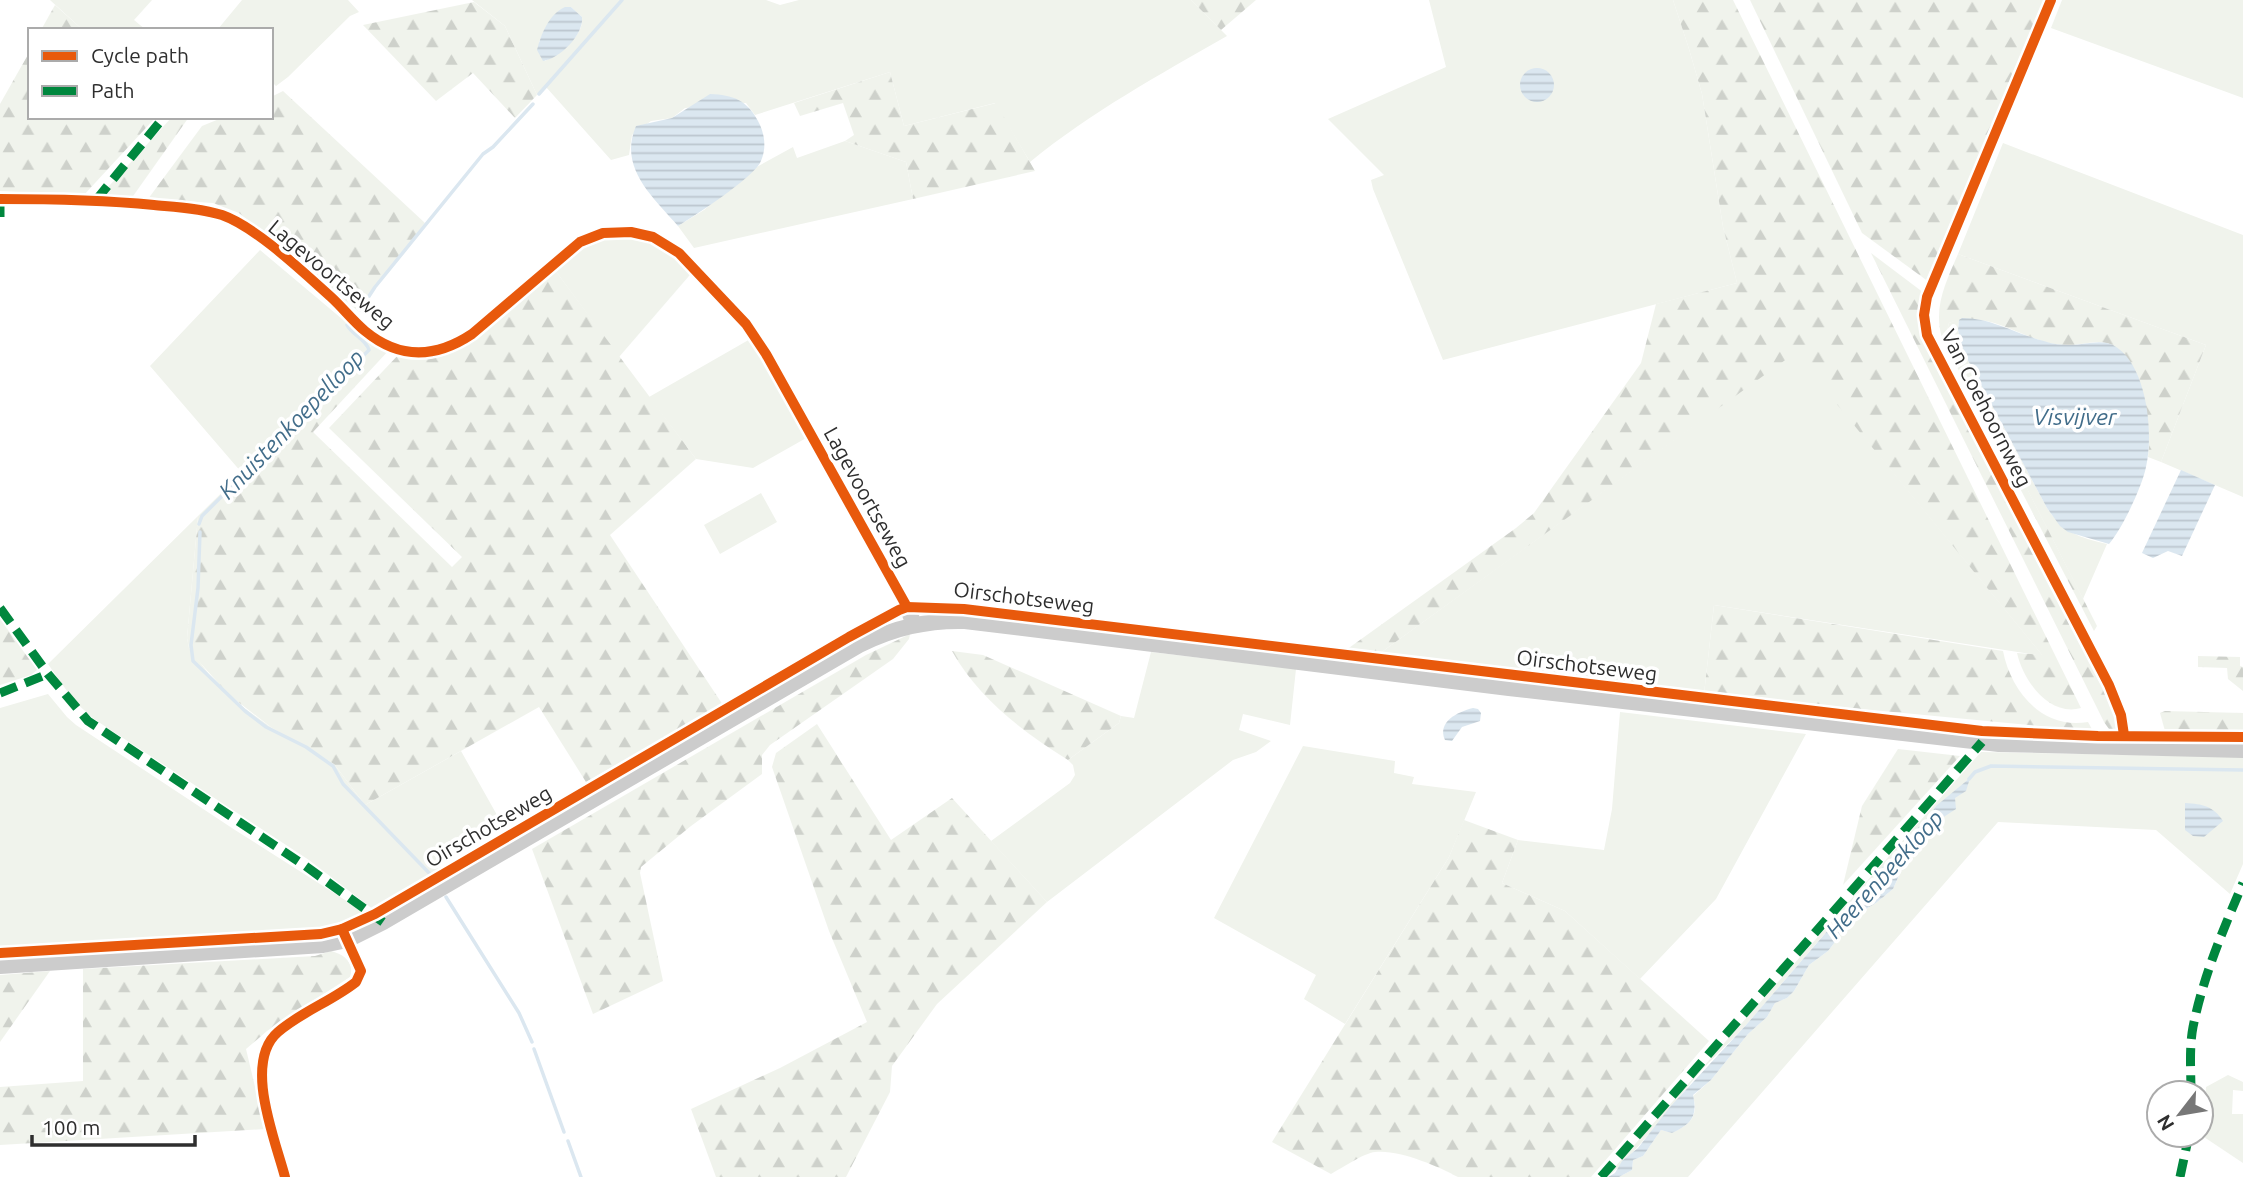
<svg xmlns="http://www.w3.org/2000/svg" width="2243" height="1177" font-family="Ubuntu,sans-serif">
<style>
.grass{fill:#f0f3ec;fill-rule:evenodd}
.forest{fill:url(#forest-firs)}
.water{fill:url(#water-rules)}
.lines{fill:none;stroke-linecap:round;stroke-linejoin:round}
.stream{stroke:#dbe7f0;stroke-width:3.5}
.street{stroke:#d3d3d3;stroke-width:10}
.secondary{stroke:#ccc;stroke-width:16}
.quiet{stroke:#00873e;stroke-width:9;stroke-dasharray:18 9;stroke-linecap:butt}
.cycleway-casing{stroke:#fff;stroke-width:15}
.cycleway{stroke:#e8590c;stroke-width:10}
.labels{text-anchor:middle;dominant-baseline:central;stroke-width:7;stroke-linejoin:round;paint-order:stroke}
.street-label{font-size:21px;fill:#2e2e2e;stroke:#fff}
.water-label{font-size:23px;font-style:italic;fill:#426d8a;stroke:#fff}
</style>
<defs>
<pattern id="forest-firs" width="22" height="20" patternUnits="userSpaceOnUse" patternTransform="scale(1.75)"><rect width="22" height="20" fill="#f0f3ec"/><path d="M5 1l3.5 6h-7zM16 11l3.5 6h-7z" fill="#ced1cb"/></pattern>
<pattern id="water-rules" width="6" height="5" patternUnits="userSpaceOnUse" patternTransform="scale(1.75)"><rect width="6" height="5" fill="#dbe7f0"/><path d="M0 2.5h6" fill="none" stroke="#bcc6ce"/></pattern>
</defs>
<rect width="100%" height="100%" fill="#fff"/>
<!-- grass -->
<g class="grass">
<path d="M50,0H152L134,20L146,30H83Z"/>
<path d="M242,0H348L359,12L350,16L288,77L276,86L271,81V30L218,29Z"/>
<path d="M472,0H766L780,5L799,0H1191L1227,36C1159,75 1091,112 1030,162L995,103L904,126L890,72L755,115L746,103L685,108L672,118L651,121L632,135L629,155L611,160L546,87L537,95L505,26ZM571,7L582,17C584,36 561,53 545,61L539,42C548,22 552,17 571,7Z"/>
<path d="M1429,0H1673L1689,49L1702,94L1723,227L1737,283L1443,360L1373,189L1371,180L1384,175L1328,119L1446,67Z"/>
<path d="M2062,0H2243V98L2051,28Z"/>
<path d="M845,141L906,162L913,199L694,248L678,226L704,210L753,169L793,147L797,158Z"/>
<path d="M2003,143L2243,235V497L2161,462L2206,345L1958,254Z"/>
<path d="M615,236L650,240L695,269L619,357L552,266L587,241Z"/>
<path d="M260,250L360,334L374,343L242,473L150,366Z"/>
<path d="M1962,318L1959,321L1958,330L1964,353L2047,508C2064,533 2078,537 2107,544L2083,599L1947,331L1949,323Z"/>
<path d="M752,338L808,437L753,468L696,459L649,397Z"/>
<path d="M1795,352L2043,656L1714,605L1704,694L1379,654Z"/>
<path d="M761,493L777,522L720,554L704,525Z"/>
<path d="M198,516L187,638L189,648L212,678L243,707L272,728L334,764L365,805L461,751L497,815L442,849L437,857L442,869L374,910L309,860L94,719L74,701L48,664Z"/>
<path d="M1151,652L1296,669L1290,725L1243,714L1239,730L1271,741L1256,752L1233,760L1047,902L991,841L1070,783L1075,775L1073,765L1068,760L1119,723L1121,716L1134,718Z"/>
<path d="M48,694L67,717L76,725L235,830L367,914L333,929L0,949V708Z"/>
<path d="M1620,712L1806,734L1716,899L1640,979L1565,911L1502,883L1518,840L1604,850L1612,809Z"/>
<path d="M1303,746L1395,761L1394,773L1414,777L1412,784L1476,792L1449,857L1345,1024L1304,999L1316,975L1214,918Z"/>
<path d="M1981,752L2243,757V864L2230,894L2156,830L1998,822L1688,1177H1619L1632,1170L1633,1160L1643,1156L1661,1130L1672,1133C1690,1124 1699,1117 1693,1096L1711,1080L1748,1034L1767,1017L1775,1003L1787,998L1794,991L1809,965L1828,951L1856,915L1876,903L1893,889L1905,863L1924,839L1939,830L1941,818L1936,806C1921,832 1893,855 1873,878C1830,927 1788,977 1745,1026C1727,1046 1706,1063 1690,1084C1677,1101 1620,1172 1606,1177Z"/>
<path d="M2228,1075L2243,1082V1091L2233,1090L2232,1114H2243V1163L2204,1137L2206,1087Z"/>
</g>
<!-- forest -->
<g class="forest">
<path d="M1191,0H1256L1221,30Z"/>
<path d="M1673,0H1733L2081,708C2049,717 2023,680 2017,653L2042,655L1795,353L1379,654L1346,650L1516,528L1534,513L1641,363L1656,304L1737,283L1723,227L1702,94L1689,49Z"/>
<path d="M1750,0H2047L1929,282L1862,233Z"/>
<path d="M474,2L505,26L537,95L515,118L473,73L436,101L363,25Z"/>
<path d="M55,5L83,30H41Z"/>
<path d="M30,51V117H156L83,196L0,191V104Z"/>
<path d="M890,72L904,126L996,103L1035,171L913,199L906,162L845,141L854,135L843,103L800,116L794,103Z"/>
<path d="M283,91L425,223L358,311L239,213L213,203L148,199L202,126L224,117H271V97Z"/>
<path d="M172,117H189L131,199L99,197Z"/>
<path d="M1871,253L1924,293L1920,318L2114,704L2119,731L2109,729L2104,722Z"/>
<path d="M1958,254L2206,345L2161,462L2148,457C2152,425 2142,352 2106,343C2096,340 2084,344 2074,345C2063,346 2052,344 2042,341C2011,331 1981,310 1949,323L1947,331L2097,626L2094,631L1942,338C1933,307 1946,282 1958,254Z"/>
<path d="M552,266L696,459L610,535L723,705L586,782L539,707L365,805L334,764L272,728L228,694L195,657L189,648L187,638L198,516L374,343L390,349L313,432L452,567L462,557L329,428L401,352L440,354Z"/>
<path d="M1714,605L2003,651C2011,692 2043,730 2088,722L2093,731L1704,694Z"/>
<path d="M0,619L37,670L31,675L0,685Z"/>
<path d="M910,634L909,639L893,659L770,745L762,755V774L691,826L641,867L640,873L663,981L593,1014L532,849L866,655Z"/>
<path d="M952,651L983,655L1121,716L1119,723L1068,760C1023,732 978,698 952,651Z"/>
<path d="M2198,656L2240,657V666L2243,667V691L2228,679L2227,668L2198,667Z"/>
<path d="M2165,711L2243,713V731H2165L2160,713Z"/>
<path d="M817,724L891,840L952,798L1047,902L937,1004L892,1066L890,1092L846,1177H716L691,1109L780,1068L867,1022L829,931L772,767L776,753Z"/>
<path d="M1898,749L1960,756L1843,885L1862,806Z"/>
<path d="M1464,820L1518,840L1502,883L1565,911L1709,1041L1591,1177H1458C1438,1166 1398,1149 1375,1152C1364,1153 1342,1168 1331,1174L1272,1142L1449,857Z"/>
<path d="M331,951C344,954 355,963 350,977L267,1031L246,1049L265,1129L0,1145V1087L83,1081V969L315,956Z"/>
<path d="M50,971L0,1042V975Z"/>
</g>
<!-- water -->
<g class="water">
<path d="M565,7H571L582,17C584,35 559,59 543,61L537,50C541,34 549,14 565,7Z"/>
<circle cx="1537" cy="85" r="17"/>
<path d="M710,94C733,95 747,100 758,121C765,134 767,149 760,163C751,179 696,215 678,226C653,197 618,168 636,126L672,118Z"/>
<path d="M1962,318C1992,318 2016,334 2044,341C2052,344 2062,345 2071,345C2085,345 2099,339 2113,345C2147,363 2154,433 2146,467C2142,487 2122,529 2109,544L2068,532L2060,526L2047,508L1964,353L1958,330L1959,320Z"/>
<path d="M2181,470L2215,485L2182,556L2168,551L2153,558L2142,553Z"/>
<path d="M1473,708L1478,709L1481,713L1480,721L1462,727L1452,741L1445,740C1437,722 1457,712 1473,708Z"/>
<path d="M1970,778L1966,791L1955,798L1956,809L1942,818L1939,830L1924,839L1905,862L1893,889L1876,903L1856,915L1828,951L1809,965L1794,991L1787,998L1775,1003L1767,1017L1748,1034L1711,1080L1693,1095C1698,1117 1691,1124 1672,1133L1661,1130L1643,1156L1633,1160L1632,1170L1619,1177H1608L1615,1173L1622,1161L1638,1148L1670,1107L1746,1025L1893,855L1930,815L1936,806Z"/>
<path d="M2185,803C2203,804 2213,806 2223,821L2204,837L2193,836L2185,830Z"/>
</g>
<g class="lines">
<!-- stream -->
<g class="stream">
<path d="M539,94L622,0"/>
<path d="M360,310L375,287L483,154L493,147L533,104"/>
<path d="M199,524L202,516L369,350C366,339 352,335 347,325"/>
<path d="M200,532L198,588L191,645L193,661L245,711L266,727L306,747L333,766L343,784L432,876"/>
<path d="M1969,779L1975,772L1991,766L2243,770"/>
<path d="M446,897L519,1013L532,1042"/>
<path d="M534,1049L564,1132"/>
<path d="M568,1141L581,1177"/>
</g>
<!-- street -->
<g class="street">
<path d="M2051,0L1927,297L1924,315L1927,335L2109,685L2121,715L2124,748"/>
<path d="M0,199C52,199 102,200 154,205C176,207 200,208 222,215C256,227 303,272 331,297C343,308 353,321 365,331C400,360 436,358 472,334L580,242L603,233L631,232L653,237L679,253L746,324L766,354L907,607"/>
<path d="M285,1177C278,1148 257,1091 261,1063C263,1049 269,1040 280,1030L356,982L361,971L347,940"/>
</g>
<!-- secondary -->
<g class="secondary">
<path d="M907,607L914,624"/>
<path d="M0,966L323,945L347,940L383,922L859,645C894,628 926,620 965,621L1509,688L1999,744L2243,750"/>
</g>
<!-- quiet -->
<g class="quiet">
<path d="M96,200L164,117"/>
<path d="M0,217V199"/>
<path d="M0,608L48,674L88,721L304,865L383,922"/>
<path d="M0,693L48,674"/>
<path d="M2191,1093C2191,1072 2189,1048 2193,1027C2203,977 2223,930 2243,883"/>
<path d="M1601,1177L1982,742"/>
<path d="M2180,1177L2189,1135"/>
</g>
<!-- cycleway casing -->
<g class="cycleway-casing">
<g id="cycleway">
<path d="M2051,0L1927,297L1924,315L1927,335L2109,685L2121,715L2124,735"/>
<path d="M0,199C52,199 102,200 154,205C176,207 200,208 222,215C256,227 303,272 331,297C343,308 353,321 365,331C400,360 436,358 472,334L580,242L603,233L631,232L653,237L679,253L746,324L766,354L907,607"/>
<path d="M0,953L321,934L342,929L375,914L849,637L899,610L907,607L964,609L1982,731L2098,736L2243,737"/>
<path d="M285,1177C275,1139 243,1062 278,1032C301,1012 332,1001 356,982L361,971L342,929"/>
</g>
</g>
<!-- cycleway -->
<use href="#cycleway" class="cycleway"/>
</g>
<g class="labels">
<!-- street labels -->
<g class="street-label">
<text transform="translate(332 274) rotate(40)">Lagevoortseweg</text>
<text transform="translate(1987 408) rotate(63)">Van Coehoornweg</text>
<text transform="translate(868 497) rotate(61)">Lagevoortseweg</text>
<text transform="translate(1024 597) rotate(7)">Oirschotseweg</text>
<text transform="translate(1587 665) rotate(7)">Oirschotseweg</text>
<text transform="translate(488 826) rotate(-30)">Oirschotseweg</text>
</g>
<!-- water labels -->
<g class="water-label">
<text x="2075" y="416">Visvijver</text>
<text transform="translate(291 424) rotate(-46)">Knuistenkoepelloop</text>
<text transform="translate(1884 874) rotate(-48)">Heerenbeekloop</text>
</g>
</g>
<!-- legend -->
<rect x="28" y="28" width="245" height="91" fill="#ffffff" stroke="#ababab" stroke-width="2"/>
<rect x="42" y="51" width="35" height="10" fill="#e8590c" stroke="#ababab" stroke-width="2"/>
<text x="91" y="63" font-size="21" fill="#2e2e2e">Cycle path</text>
<rect x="42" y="86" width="35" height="10" fill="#00873e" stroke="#ababab" stroke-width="2"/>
<text x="91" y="98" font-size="21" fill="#2e2e2e">Path</text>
<!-- north arrow -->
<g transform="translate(2180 1114) rotate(239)"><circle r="33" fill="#ffffff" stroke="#ababab" stroke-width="2"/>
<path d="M0-5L12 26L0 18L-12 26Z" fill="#777777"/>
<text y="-10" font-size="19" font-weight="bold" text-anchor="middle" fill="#2e2e2e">N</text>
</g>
<!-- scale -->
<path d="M32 1135v10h163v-10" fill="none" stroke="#2e2e2e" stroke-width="3.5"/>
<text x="42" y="1135" font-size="21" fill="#2e2e2e" stroke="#ffffff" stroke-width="5" paint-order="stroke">100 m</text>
</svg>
